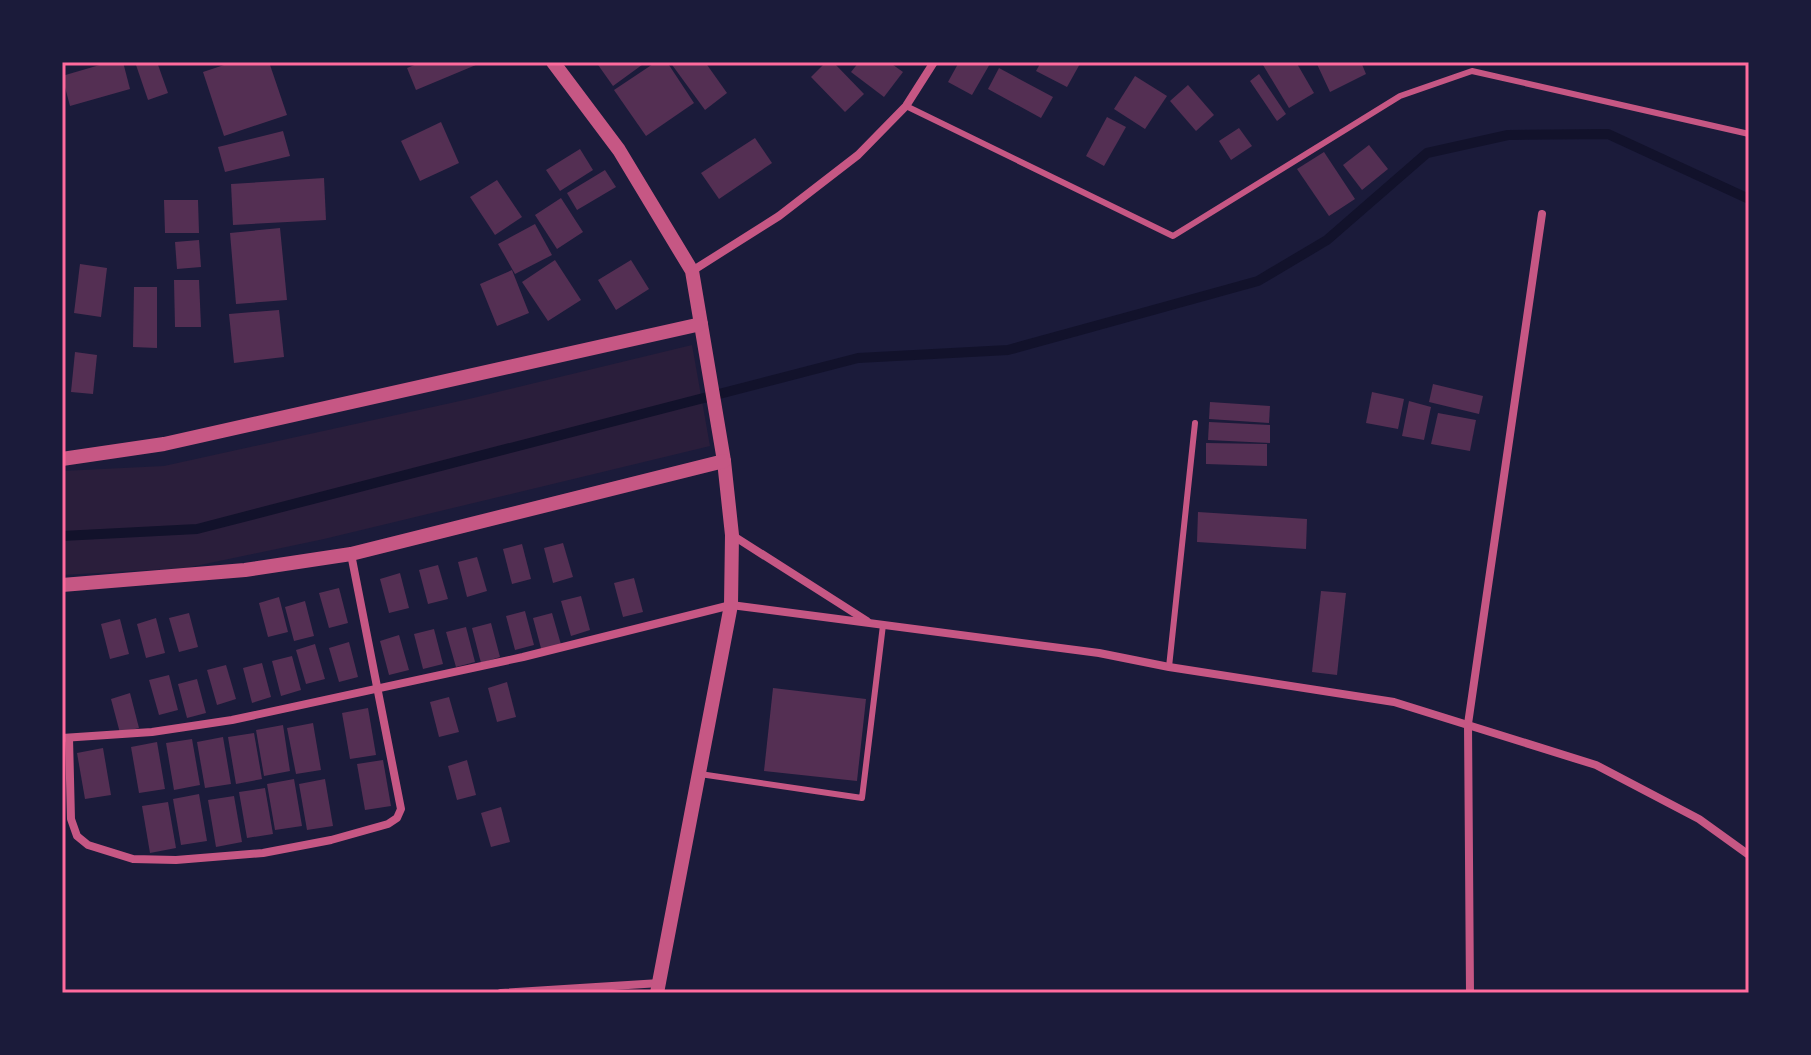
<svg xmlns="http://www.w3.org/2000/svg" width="1811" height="1055" font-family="Cabin,sans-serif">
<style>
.green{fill:#2a1e3b}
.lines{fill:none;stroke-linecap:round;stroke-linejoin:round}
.stream{stroke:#12122b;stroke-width:10}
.building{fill:#542f53}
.service{stroke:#c65784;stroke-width:6}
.minor{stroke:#c65784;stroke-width:8}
.tertiary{stroke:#c65784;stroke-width:14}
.neatline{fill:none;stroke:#ff6b9d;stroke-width:3}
</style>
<rect width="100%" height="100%" fill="#1b1b3a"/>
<!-- green -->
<path class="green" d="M692,345L710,446L324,539L186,568L62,575V471L164,466L469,399Z"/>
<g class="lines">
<!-- stream -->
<path class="stream" d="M62,536L197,529L858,358L1008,350L1146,312L1258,281L1327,240L1427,153L1508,135L1608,134L1749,199"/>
</g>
<!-- building -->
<g class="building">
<path d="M110,62H123L130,89L70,106L62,76Z"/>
<path d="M135,62H157L168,93L148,100Z"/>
<path d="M233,62H269L287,115L224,136L203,72Z"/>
<path d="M422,62H483L416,90L407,68Z"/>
<path d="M596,62H646L613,86Z"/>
<path d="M656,62H667L694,103L646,136L614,90Z"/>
<path d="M670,62H705L727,93L705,110Z"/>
<path d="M826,62H833L864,94L845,112L811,77Z"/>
<path d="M859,62H889L903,72L884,97L851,72Z"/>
<path d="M959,62H991L972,95L948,82Z"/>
<path d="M1041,62H1081L1067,87L1036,71Z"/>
<path d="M1268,62H1296L1314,93L1289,108L1263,65Z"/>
<path d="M1316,62H1361L1366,74L1330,92Z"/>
<path d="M999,68L1053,97L1041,118L988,89Z"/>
<path d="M1259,74L1286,114L1277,121L1250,81Z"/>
<path d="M1135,76L1167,96L1145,129L1114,109Z"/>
<path d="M1188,85L1214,115L1196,131L1170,101Z"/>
<path d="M1107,117L1126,127L1104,166L1086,156Z"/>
<path d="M441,122L459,163L420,181L401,141Z"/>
<path d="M1239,128L1252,146L1231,160L1219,141Z"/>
<path d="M283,131L290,156L225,172L218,147Z"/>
<path d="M755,138L772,163L719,199L701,173Z"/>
<path d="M1369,145L1388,169L1362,190L1343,165Z"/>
<path d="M580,149L593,170L560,191L546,170Z"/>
<path d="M1324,152L1355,199L1329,216L1297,169Z"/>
<path d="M605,170L616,187L577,210L567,193Z"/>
<path d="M324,178L326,220L233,225L231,184Z"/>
<path d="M497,180L522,217L495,235L470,197Z"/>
<path d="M561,198L583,232L557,249L535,215Z"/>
<path d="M164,200H198L199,233H165Z"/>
<path d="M535,224L552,255L515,274L498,244Z"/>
<path d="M280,228L287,300L236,304L230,233Z"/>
<path d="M199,240L201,267L177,269L175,242Z"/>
<path d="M555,260L581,300L548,321L522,282Z"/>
<path d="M631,260L649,289L616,310L598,280Z"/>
<path d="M80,264L107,268L101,317L74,313Z"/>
<path d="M512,270L529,313L497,326L480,284Z"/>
<path d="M174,280H199L201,327H175Z"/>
<path d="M134,287H157V348L133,347Z"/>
<path d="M279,310L284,357L234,363L229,314Z"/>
<path d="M75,352L97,355L93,394L71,392Z"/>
<path d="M1433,384L1483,396L1479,414L1429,402Z"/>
<path d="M1372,392L1404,399L1398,429L1366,423Z"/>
<path d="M1409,401L1431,407L1424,440L1402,436Z"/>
<path d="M1210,402L1270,406L1269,423L1209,419Z"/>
<path d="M1438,413L1476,420L1470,451L1431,444Z"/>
<path d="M1209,422L1270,425V443L1208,440Z"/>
<path d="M1206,443L1267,444V466L1206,464Z"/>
<path d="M1198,512L1307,519L1306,549L1197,542Z"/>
<path d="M563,543L573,577L553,583L544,548Z"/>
<path d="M522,544L531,579L512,584L503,549Z"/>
<path d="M477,557L487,591L467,597L458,562Z"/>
<path d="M438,565L448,599L428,604L419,570Z"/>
<path d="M400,573L409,608L389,613L380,579Z"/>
<path d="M634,578L643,612L623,617L614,583Z"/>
<path d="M339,588L348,623L329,628L319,593Z"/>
<path d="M1321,591L1346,593L1337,675L1312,672Z"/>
<path d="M581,596L590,630L571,636L561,601Z"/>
<path d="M279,597L288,632L268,637L259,603Z"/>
<path d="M305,601L314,636L294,641L285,607Z"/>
<path d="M525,611L534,645L515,650L506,616Z"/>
<path d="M189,613L198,647L179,652L169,618Z"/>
<path d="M552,613L562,648L542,652L533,618Z"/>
<path d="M156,618L165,653L146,658L137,624Z"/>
<path d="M120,619L129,654L110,659L101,624Z"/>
<path d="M491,623L500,657L481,663L472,628Z"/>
<path d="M466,627L475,662L456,667L446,632Z"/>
<path d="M434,629L443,664L423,669L414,634Z"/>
<path d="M399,635L409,670L389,675L380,641Z"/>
<path d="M349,642L358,677L339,682L329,648Z"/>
<path d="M315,644L325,679L306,684L296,650Z"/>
<path d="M292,656L301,690L281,696L272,661Z"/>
<path d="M262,663L271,697L252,703L243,668Z"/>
<path d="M226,665L236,699L217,705L207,670Z"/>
<path d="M169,675L178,710L159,715L149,680Z"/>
<path d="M197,679L206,713L187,718L178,684Z"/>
<path d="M507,682L516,717L497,722L488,688Z"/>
<path d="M773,688L866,699L857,781L764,771Z"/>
<path d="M130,693L139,728L120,733L111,699Z"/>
<path d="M449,697L459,732L439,737L430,702Z"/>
<path d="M368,708L376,755L350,759L342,713Z"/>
<path d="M313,723L321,770L296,774L287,728Z"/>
<path d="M283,725L290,771L264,776L256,730Z"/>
<path d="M254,733L262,779L236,784L228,737Z"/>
<path d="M223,737L231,784L205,788L197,742Z"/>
<path d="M192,739L200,785L174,790L166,743Z"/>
<path d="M157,742L165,789L139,793L131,747Z"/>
<path d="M103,748L111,795L85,799L77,753Z"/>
<path d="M383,760L391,806L365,810L357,764Z"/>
<path d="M467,760L476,795L457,800L448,766Z"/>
<path d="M294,779L302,826L275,830L267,784Z"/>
<path d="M325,779L333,826L307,830L299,784Z"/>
<path d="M265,788L273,834L247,838L239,792Z"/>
<path d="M199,794L207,841L181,845L173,799Z"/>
<path d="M234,796L242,842L216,847L208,800Z"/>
<path d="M168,802L176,848L150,853L142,806Z"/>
<path d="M501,807L510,842L491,847L481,813Z"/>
</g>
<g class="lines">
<!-- service -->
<g class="service">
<path d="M906,106L1173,236L1400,96L1472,71L1749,134"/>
<path d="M1169,667L1195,423"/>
<path d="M700,774L862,798L883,625"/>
</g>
<!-- minor -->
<g class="minor">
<path d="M692,271L779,216L858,155L906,106L934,62"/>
<path d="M732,535L867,621"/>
<path d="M62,738L152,732L232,720L523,657L731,605L1099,653L1169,667L1394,702L1596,765L1699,819L1749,855"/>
<path d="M69,738L71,819L77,836L88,845L133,859L176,860L263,853L331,840L388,824L397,818L401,809L351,554"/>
<path d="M501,993L660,983"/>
<path d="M1470,993L1468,724L1542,214"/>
</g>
<!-- tertiary -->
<g class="tertiary">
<path d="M553,62L619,150L692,271L724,461L732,535L731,605L657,993"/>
<path d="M62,459L164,444L701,324"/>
<path d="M62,585L245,570L351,554L724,461"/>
</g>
</g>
<!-- border -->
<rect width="1811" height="1055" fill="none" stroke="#1b1b3a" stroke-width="128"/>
<rect x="64" y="64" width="1683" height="927" class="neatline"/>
</svg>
